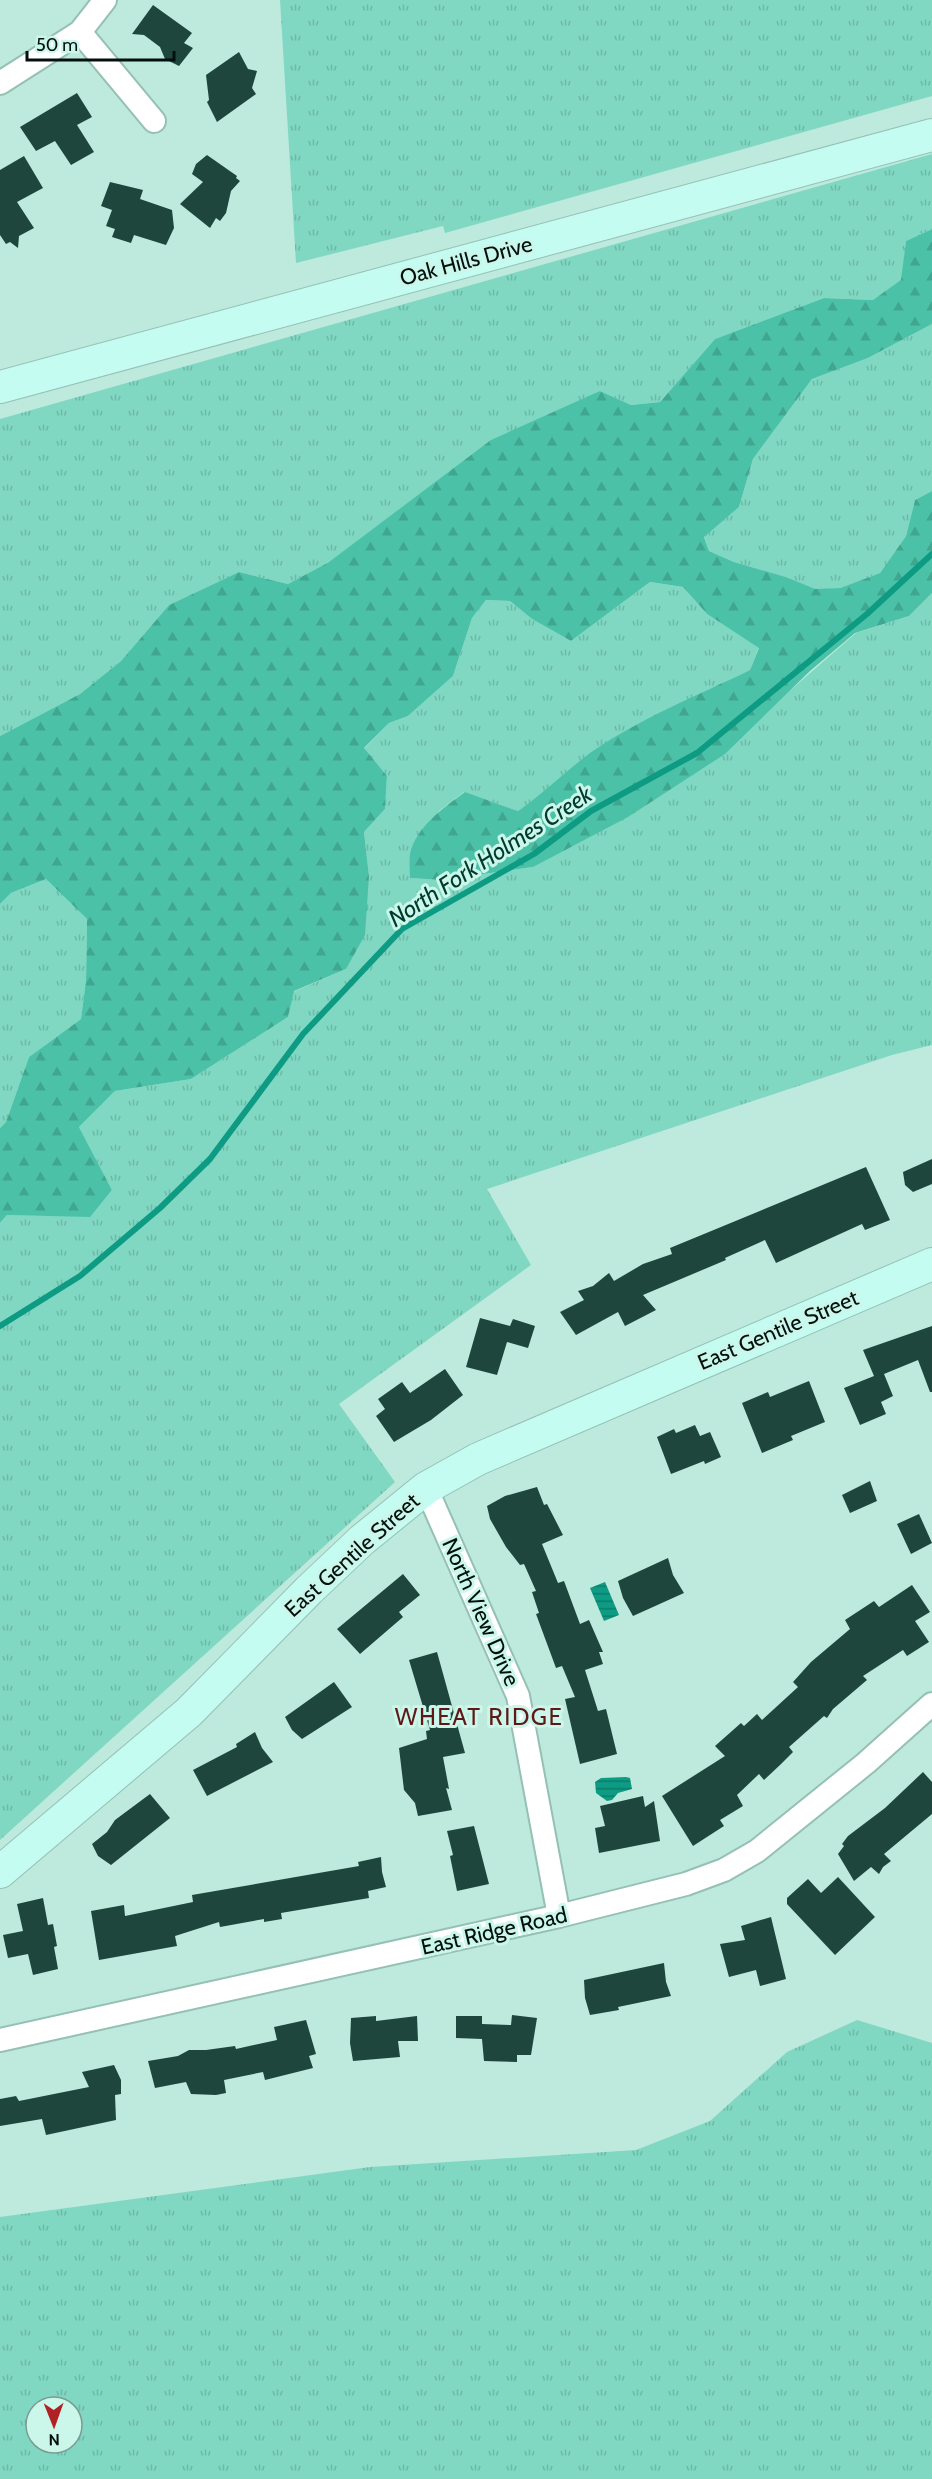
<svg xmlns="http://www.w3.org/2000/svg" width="932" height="2479" font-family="Cabin,sans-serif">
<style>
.grass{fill:url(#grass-tufts);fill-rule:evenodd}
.forest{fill:url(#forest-firs)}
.water{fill:url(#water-rules)}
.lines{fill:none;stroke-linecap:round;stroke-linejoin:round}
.stream{stroke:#0d9b83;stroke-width:6}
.building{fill:#1e463d}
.street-casing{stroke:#95c0b4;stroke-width:26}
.secondary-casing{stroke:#95c0b4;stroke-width:34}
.street{stroke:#fff;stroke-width:22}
.secondary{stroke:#c4fcf2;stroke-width:32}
.labels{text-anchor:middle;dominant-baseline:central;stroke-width:6;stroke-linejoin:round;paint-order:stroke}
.street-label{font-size:22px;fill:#02100d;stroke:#cbf7ea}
.water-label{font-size:24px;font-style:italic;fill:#00392e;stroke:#cbf7ea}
.neighbourhood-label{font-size:24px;letter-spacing:1.5px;fill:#5e1917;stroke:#cbf7ea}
</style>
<defs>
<pattern id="grass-tufts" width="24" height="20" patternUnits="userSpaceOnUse" patternTransform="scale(1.5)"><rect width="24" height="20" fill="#80d8c2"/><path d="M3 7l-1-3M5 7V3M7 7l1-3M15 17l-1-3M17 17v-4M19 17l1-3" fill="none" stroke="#6db8a6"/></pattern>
<pattern id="forest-firs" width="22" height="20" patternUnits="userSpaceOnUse" patternTransform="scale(1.5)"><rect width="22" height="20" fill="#4bc2a8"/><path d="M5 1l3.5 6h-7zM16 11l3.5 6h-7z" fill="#40a68f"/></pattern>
<pattern id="water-rules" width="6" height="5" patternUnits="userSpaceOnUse" patternTransform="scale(1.5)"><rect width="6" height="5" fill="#0d9b83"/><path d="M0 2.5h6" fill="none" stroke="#0b7d6a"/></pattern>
</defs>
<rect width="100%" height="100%" fill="#bee9dd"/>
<!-- grass -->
<g class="grass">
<path d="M280,0H932V96L445,233L443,226L296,263Z"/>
<path d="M932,154V229L906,241L902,283L873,300L824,298L715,339L660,402L631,405L600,391L329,562L288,584L239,572L169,605L121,661L80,694L0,736V419Z"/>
<path d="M932,324V491L915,500L906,536L880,573L840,588L815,590L786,577L734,562L709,551L704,536L739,507L753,459L812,379L868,358Z"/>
<path d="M650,582L683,587L707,614L759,647L750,670L668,709L591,753L546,792L518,811L464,792L439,811L410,878L441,880L533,867L770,708L856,633L909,616L932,593V1045L892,1055L487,1189L531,1265L339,1404L395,1482L0,1840V1223L7,1215L90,1216L112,1190L79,1127L115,1091L191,1079L288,1017L293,992L346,969L369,876L364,832L385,809L387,776L364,749L389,723L408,716L453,676L472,618L486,600L510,601L532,619L571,641Z"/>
<path d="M46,879L87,919L86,980L81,1019L29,1057L6,1122L0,1128V904L11,893Z"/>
<path d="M857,2020L932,2043V2479H0V2217L370,2167L636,2150L710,2121L787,2052ZM36,2407H72V2443H36Z"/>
</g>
<!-- forest -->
<path class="forest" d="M932,229V324L868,358L812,379L753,459L739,507L704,537L709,551L734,562L786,577L815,589L840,588L880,573L906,536L915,500L932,491V593L909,616L855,633L810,671L725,754L628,817L533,867L441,880L410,878C410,871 409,862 410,854C416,827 443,808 465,792L518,811C544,793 566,771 590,753C637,720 698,695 750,670L759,648L707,614L683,587L650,582L571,641L532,619L510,601L486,600L472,618L453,676L408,716L389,723L364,748L387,776L385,809L364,832L369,876L365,935L346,969L294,991L288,1017L191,1079L115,1091L79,1127L112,1190L90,1217L7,1215L0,1223V1128L6,1122L29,1057L81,1019L86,980L87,919L46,879L11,893L0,904V736L80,694L121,661L169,605L239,572L288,584L329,562L491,440L600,391L631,405L660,402L715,339L824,298L873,300L901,280L906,241Z"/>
<!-- water -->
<g class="water">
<path d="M605,1582L619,1615L604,1621L590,1588Z"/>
<path d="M626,1777L630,1778L632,1789L618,1793L612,1800L607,1801L596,1793L595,1782L601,1778Z"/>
</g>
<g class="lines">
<!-- stream -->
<path class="stream" d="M0,1326L80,1276L160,1208L210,1159L303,1034L402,929L534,854L591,811L697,753L867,614L932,554"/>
</g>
<!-- building -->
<g class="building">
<path d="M153,5L192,33L184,43L193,48L179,66L165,59L160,47L144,35L132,34Z"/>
<path d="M239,52L248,69L257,71L252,88L256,94L217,122L207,102L209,100L206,75Z"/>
<path d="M77,93L92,117L77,125L94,152L71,165L55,141L36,151L20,127Z"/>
<path d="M207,155L237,176L236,178L240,181L231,191L226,213L220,221L216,218L210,228L180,204L203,182L192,174L196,164Z"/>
<path d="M24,156L43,188L17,202L34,228L19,236L18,248L10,242L6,244L0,235V170Z"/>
<path d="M110,182L143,190L140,199L172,210L174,228L166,245L134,235L131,243L112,237L115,229L106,226L112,210L101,206Z"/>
<path d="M932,1159V1184L913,1192L905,1185L903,1172Z"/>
<path d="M866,1167L890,1220L865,1230L862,1224L776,1263L765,1240L725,1258L726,1260L643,1295L656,1310L625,1326L618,1312L576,1335L560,1312L584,1300L578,1291L593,1286L609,1273L614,1281L643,1264L672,1254L670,1248Z"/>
<path d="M480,1318L510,1326L513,1319L535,1326L528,1348L507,1342L497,1375L466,1367Z"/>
<path d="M932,1326V1392H930L918,1360L884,1374L893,1396L881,1402L886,1414L860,1425L844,1388L874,1376L863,1350Z"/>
<path d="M445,1369L463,1395L431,1420L394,1442L376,1416L385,1409L378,1399L402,1382L410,1393Z"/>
<path d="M809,1381L825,1422L791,1436L793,1440L762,1453L742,1403L768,1392L770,1397Z"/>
<path d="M695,1425L700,1436L710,1432L721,1457L705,1464L704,1461L671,1474L657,1437L674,1429L676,1433Z"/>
<path d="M870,1481L877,1501L850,1513L842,1495Z"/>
<path d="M537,1487L544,1505L547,1504L563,1535L542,1544L558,1583L564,1581L580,1624L589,1620L603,1652H599L603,1664L585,1670L598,1711L606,1709L617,1754L580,1764L565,1699L575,1697L562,1666L556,1668L536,1614L539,1613L532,1592L536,1591L524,1564L520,1565L506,1547L490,1519L487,1506L505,1496Z"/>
<path d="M919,1514L932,1543L911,1554L897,1524Z"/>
<path d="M668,1558L673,1575L684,1593L633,1616L623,1598L618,1581Z"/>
<path d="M403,1574L420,1595L399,1612L403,1617L360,1654L337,1629Z"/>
<path d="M912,1585L930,1612L915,1621L929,1642L907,1656L903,1650L863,1676L867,1680L833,1709L827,1718L824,1716L789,1747L793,1752L780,1765L764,1780L759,1774L737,1795L743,1806L720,1820L724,1826L693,1846L662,1796L725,1756L715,1746L741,1723L744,1726L757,1714L762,1720L798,1687L793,1682L811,1662L850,1629L845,1620L874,1601L879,1607Z"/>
<path d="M437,1652L465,1753L443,1757L449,1789L446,1788L452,1810L418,1816L415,1803L404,1790L399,1748L427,1739L426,1731L430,1730L409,1660Z"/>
<path d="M334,1682L352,1707L302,1739L292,1730L285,1717Z"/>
<path d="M255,1732L262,1748L273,1762L207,1796L193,1770L237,1747L236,1744Z"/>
<path d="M923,1772L932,1782V1814L884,1854L891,1861L883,1867L879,1874L871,1867L854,1881L838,1854L844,1846L842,1844L848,1836L885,1808Z"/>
<path d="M150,1794L170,1818L111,1865L98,1856L92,1844L107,1832L115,1820Z"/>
<path d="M643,1796L645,1807L654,1801L660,1841L599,1853L595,1828L605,1826L600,1806Z"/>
<path d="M474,1826L489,1884L457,1891L450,1856L453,1855L447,1831Z"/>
<path d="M381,1857L382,1872L386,1887L368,1891L369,1898L281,1913L282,1919L264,1922V1919L220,1927L219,1922L175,1936L177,1946L99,1960L91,1911L124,1905L125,1916L193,1902L192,1895L359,1866L358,1862Z"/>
<path d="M838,1877L875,1917L835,1955L787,1904V1898L808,1879L821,1893Z"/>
<path d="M43,1898L48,1925L53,1924L57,1946L54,1947L58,1969L33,1975L28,1954L8,1958L3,1935L23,1931L17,1904Z"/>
<path d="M771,1917L786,1979L760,1986L756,1970L729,1977L720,1944L745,1940L741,1926Z"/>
<path d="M664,1963L666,1982L671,1996L618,2007L619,2010L590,2015L585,1998L584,1980Z"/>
<path d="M512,2015L537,2018L531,2055H517V2062L484,2061L482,2039L456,2038V2016H482V2024L511,2025Z"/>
<path d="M376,2016V2021L417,2016L418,2041H398L400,2057L353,2061L350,2043L351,2018Z"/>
<path d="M306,2020L316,2054L309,2056L313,2068L265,2080L263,2072L224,2080L226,2093L216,2095L191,2094L186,2082L155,2088L148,2061L178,2056L189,2050H206L235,2046L236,2049L277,2040L274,2027Z"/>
<path d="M114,2065L121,2080V2094L115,2095L116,2120L46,2135L42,2119L0,2126V2099L16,2096L19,2101L89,2087L82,2072Z"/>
</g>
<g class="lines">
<!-- street casing -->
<g class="street-casing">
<g id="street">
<path d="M80,32L154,121"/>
<path d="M0,83L80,32L105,0"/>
<path d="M426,1488L518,1696L559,1916"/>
<path d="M0,2040L559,1916L686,1884L724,1870L757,1851L866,1763L932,1704"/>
</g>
</g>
<!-- secondary casing -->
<g class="secondary-casing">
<g id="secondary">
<path d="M0,387L932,135"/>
<path d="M0,1872L189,1712L309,1590L362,1540L426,1488L478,1459L932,1264"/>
</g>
</g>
<!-- street -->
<use href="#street" class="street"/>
<!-- secondary -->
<use href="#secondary" class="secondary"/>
</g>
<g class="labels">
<!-- street labels -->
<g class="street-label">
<text transform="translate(466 261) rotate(-15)">Oak Hills Drive</text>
<text transform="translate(778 1330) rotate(-23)">East Gentile Street</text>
<text transform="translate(352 1555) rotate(-42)">East Gentile Street</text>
<text transform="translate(481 1612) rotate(66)">North View Drive</text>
<text transform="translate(494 1931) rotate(-13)">East Ridge Road</text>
</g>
<!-- water labels -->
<g class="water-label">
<text transform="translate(490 856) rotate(-33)">North Fork Holmes Creek</text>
</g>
<!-- neighbourhood labels -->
<g class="neighbourhood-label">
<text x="479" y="1716">WHEAT RIDGE</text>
</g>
</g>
<!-- north arrow -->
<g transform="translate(54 2425) rotate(179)"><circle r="28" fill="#cbf7ea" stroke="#7b9b92" stroke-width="1.5"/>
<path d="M0-4.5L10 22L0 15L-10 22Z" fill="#b12023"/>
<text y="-9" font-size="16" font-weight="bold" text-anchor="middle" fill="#02100d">N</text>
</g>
<!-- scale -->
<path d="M27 51v9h147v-9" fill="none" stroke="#02100d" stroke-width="3"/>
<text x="36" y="51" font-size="18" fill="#02100d" stroke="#cbf7ea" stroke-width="4.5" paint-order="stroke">50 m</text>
</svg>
